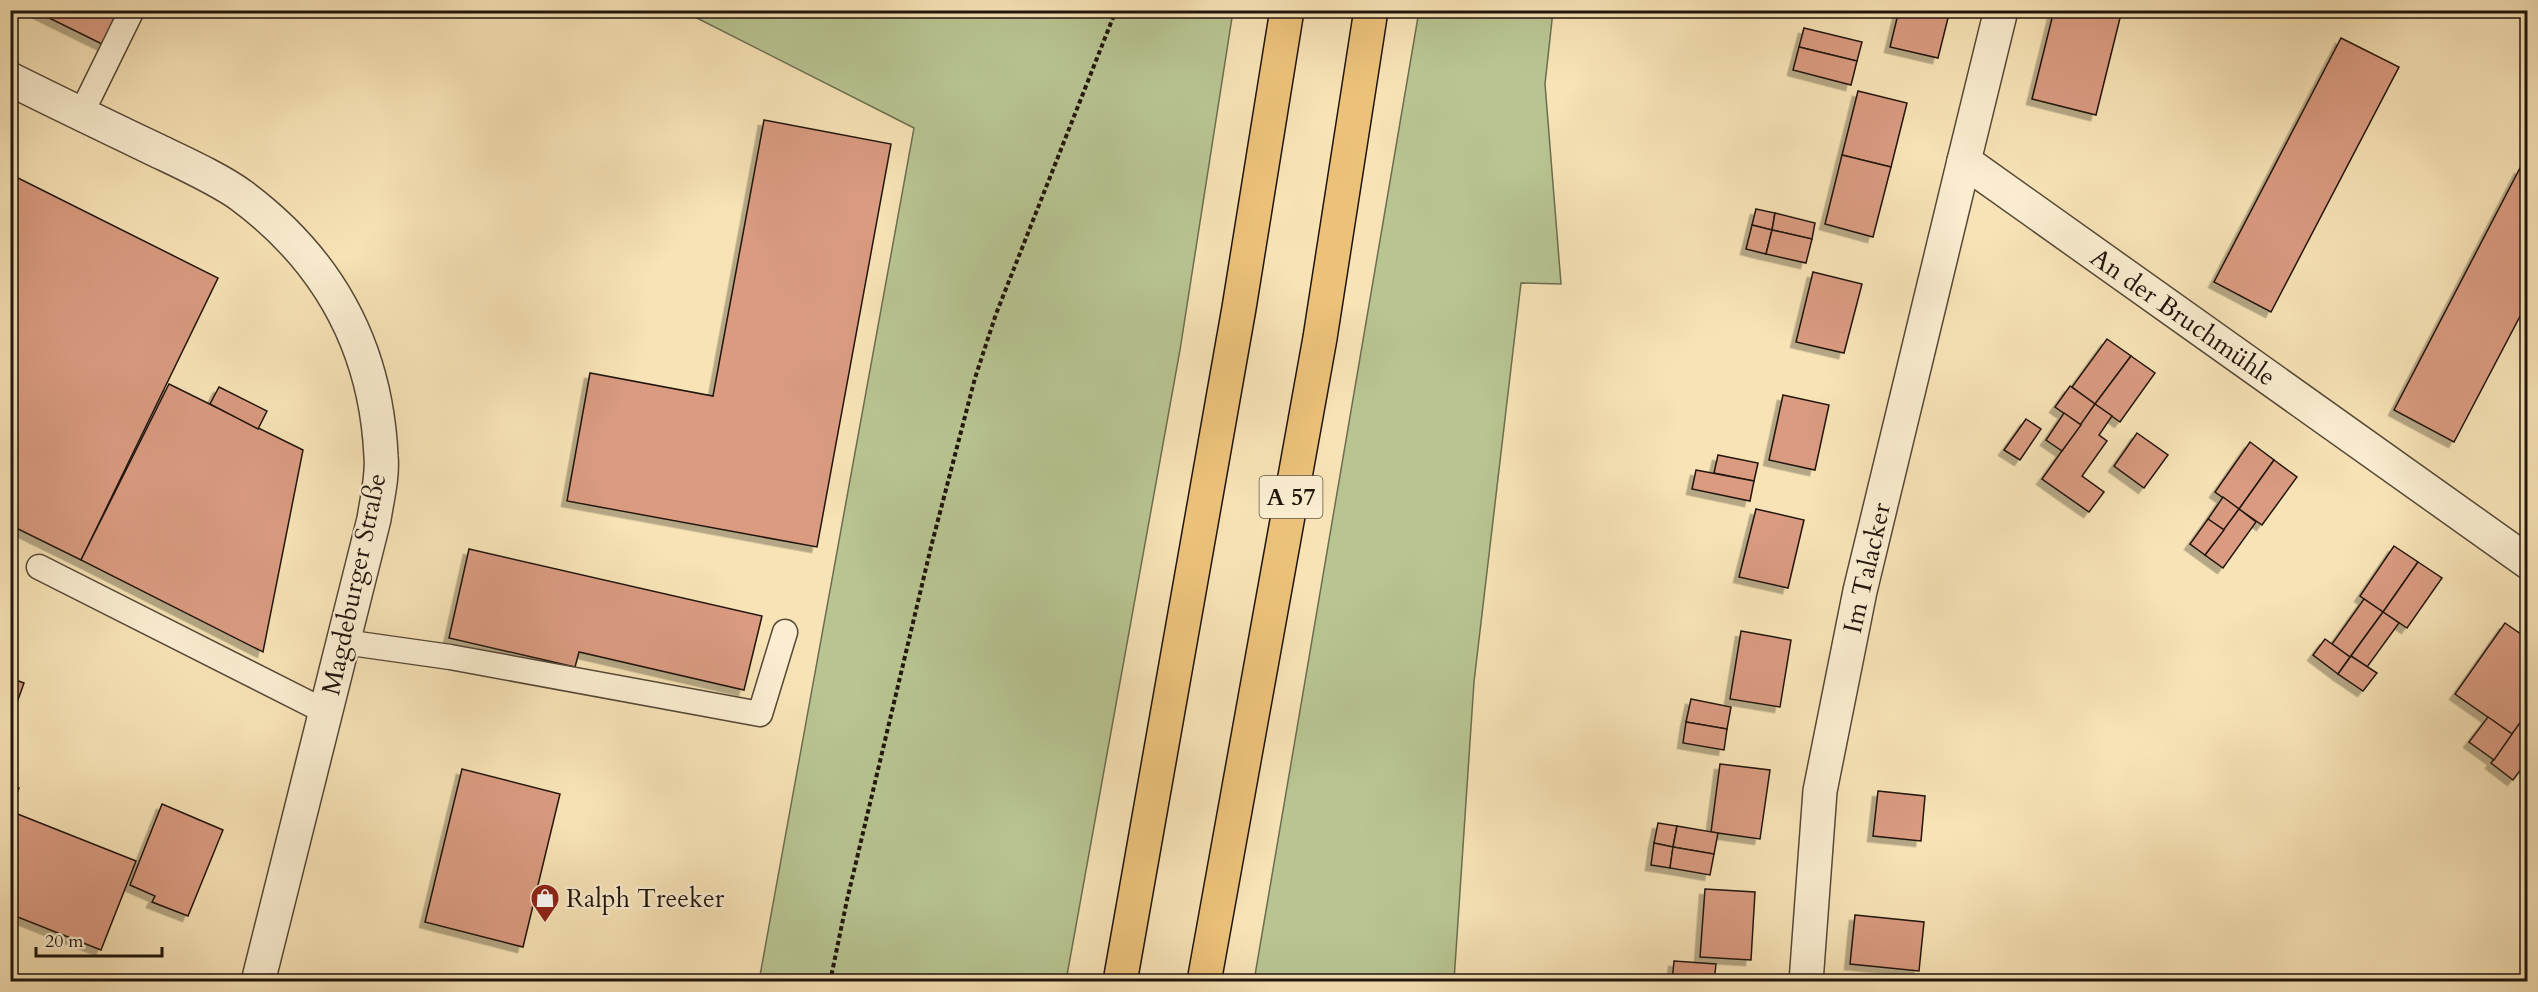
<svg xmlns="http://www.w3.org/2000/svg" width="2538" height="992" font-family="Cardo,serif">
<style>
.green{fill:#b8c592;stroke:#6c6d50;stroke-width:1.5}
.building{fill:#da9b81;stroke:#20150d;stroke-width:1.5;filter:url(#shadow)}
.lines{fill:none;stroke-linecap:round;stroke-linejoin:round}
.lane-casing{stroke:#564837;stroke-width:27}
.street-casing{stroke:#564837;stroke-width:36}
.highway-casing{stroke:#20150d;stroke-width:36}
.path{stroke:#20150d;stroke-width:4;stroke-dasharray:4.5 3;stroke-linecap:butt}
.lane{stroke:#faedd0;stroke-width:24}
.street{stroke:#faedd0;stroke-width:33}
.highway{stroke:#ecc27b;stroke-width:33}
.labels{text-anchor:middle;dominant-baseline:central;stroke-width:4.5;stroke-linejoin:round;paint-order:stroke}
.shield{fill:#faedd0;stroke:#615648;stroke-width:1.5}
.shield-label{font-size:24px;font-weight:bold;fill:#20150d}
.street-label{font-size:26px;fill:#20150d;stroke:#faedd0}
.poi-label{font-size:26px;fill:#20150d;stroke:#faedd0;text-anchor:start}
</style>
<defs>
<filter id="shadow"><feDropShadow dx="-5.5" dy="5.5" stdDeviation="0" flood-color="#0004"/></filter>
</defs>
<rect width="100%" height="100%" fill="#f7e3b6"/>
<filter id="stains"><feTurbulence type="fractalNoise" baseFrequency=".00333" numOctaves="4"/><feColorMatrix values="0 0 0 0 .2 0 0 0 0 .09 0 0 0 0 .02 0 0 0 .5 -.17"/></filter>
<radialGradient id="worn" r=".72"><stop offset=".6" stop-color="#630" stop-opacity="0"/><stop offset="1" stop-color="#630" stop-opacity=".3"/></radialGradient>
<!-- green -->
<g class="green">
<path d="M683,11H1233L1180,350L1066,981H759L914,128Z"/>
<path d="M1419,11H1553L1545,84L1561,284L1521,283L1474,682L1454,981H1254Z"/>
</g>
<!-- building -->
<g class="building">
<path d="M33,10H123L106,46Z"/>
<path d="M1899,10H1950L1938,58L1890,47Z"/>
<path d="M2054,10H2122L2096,115L2032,99Z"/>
<path d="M1804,28L1862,42L1857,61L1799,47Z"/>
<path d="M2341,38L2399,67L2271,312L2214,282Z"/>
<path d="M1799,47L1857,61L1851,85L1793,70Z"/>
<path d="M1858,91L1907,103L1891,167L1842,155Z"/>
<path d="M764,120L891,144L817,547L567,501L590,373L713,396Z"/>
<path d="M1842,155L1891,167L1873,237L1825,224Z"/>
<path d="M2520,168L2528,172V301L2454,442L2394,410Z"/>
<path d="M10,174L218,278L81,560L10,525Z"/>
<path d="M1756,209L1775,213L1772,230L1752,225Z"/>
<path d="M1775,213L1815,223L1812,239L1772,230Z"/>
<path d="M1752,225L1772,230L1766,254L1746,249Z"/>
<path d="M1772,230L1812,239L1806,263L1766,254Z"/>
<path d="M1813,272L1862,284L1844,353L1796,342Z"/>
<path d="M2107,339L2131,356L2095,404L2072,387Z"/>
<path d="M2131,356L2155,373L2120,422L2095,404Z"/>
<path d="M169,384L303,450L263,652L81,560Z"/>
<path d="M2070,386L2095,404L2081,425L2055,407Z"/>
<path d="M219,387L267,411L258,429L210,404Z"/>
<path d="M1783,395L1829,405L1815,470L1769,460Z"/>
<path d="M2095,404L2112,416L2099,435L2107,441L2082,476L2104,492L2089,512L2042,479Z"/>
<path d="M2064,413L2081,425L2062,451L2046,440Z"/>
<path d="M2026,419L2041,429L2020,460L2004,450Z"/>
<path d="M2137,433L2168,455L2144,488L2114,466Z"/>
<path d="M2250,442L2274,460L2239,509L2215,492Z"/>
<path d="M1718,455L1758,463L1754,481L1714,473Z"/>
<path d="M2274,460L2297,477L2262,525L2239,509Z"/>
<path d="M1696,470L1754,481L1750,501L1692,489Z"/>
<path d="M2223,497L2239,509L2224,530L2208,519Z"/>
<path d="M1756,509L1804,520L1788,588L1739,577Z"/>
<path d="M2239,509L2256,522L2223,568L2205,555Z"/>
<path d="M2208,519L2224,530L2205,555L2190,544Z"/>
<path d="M2394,546L2418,562L2383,612L2360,596Z"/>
<path d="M469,549L762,616L744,690L579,652L575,667L449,638Z"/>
<path d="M2418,562L2442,578L2407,628L2383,612Z"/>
<path d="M2364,599L2383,612L2350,657L2332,644Z"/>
<path d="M2383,612L2399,623L2367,667L2351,656Z"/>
<path d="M2505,623L2528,639V713L2512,734L2455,694Z"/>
<path d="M1741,631L1791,640L1780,707L1730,699Z"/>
<path d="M2325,639L2350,657L2338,674L2313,655Z"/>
<path d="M2351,656L2377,673L2363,691L2338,674Z"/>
<path d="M10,678L24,683L10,722Z"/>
<path d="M1691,699L1731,707L1727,729L1686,722Z"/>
<path d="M2527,713L2528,760L2513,780L2491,763Z"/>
<path d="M2488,717L2512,734L2494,760L2469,742Z"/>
<path d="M1686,722L1727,729L1724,750L1683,743Z"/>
<path d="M1720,764L1770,770L1760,839L1711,832Z"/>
<path d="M462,769L560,794L523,947L425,922Z"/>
<path d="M10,785L19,788L10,811Z"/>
<path d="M1878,791L1925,796L1921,841L1873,836Z"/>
<path d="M162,804L223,830L188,916L152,902L155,896L130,885Z"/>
<path d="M10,811L136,861L101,950L10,914Z"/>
<path d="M1658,823L1677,826L1673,847L1654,843Z"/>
<path d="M1677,826L1718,833L1714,854L1673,847Z"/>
<path d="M1654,843L1673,847L1670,868L1651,865Z"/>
<path d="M1673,847L1714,854L1710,875L1670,868Z"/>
<path d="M1705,889L1755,892L1751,960L1700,957Z"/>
<path d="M1855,915L1924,922L1919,971L1850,964Z"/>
<path d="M1674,961L1716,964L1714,982H1672Z"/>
</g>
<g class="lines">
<!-- lane casing -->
<g class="lane-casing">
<g id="lane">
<path d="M81,114L132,10"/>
<path d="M39,567L326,712"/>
<path d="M344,642L450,657L760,714L785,632"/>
</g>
</g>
<!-- street casing -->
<g class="street-casing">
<g id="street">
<path d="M2001,10L1964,161L2528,562"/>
<path d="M10,79C58,103 106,126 154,149C181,162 219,179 242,196C329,261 376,347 381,456C383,476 377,499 374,519L258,982"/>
<path d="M1806,982L1820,791L1860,591L1964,161"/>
</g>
</g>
<!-- highway casing -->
<g class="highway-casing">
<g id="highway">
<path d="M1120,982L1239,308L1287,10"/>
<path d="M1204,982L1320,338L1371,10"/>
</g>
</g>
<!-- path -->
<path class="path" d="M830,982L847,900L931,547L975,378L996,314L1116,10"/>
<!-- lane -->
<use href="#lane" class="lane"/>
<!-- street -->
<use href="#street" class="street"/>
<!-- highway -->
<use href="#highway" class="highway"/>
</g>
<!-- icons -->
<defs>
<g id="shop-pin" transform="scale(1.5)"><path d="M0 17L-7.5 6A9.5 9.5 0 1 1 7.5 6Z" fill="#8f2418" stroke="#faedd0"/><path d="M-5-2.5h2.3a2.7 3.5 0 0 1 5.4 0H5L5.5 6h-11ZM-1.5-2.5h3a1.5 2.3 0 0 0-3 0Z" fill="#fff"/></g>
</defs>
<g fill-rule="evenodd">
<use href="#shop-pin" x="545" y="898"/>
</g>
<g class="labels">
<!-- shield labels -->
<rect class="shield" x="1259.5" y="476" width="63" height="42" rx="4.5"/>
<g class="shield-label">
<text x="1291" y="497">A 57</text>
</g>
<!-- street labels -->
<g class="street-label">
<text transform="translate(2183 317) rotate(35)">An der Bruchmühle</text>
<text transform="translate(1867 568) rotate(-77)">Im Talacker</text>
<text transform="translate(354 584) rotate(-78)">Magdeburger Straße</text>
</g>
<!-- poi labels -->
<g class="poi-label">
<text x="566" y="898">Ralph Treeker</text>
</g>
</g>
<!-- margin -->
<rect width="2538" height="992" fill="none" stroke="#f7e3b6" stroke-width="36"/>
<rect x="12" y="12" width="2514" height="968" fill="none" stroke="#20150d" stroke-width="3"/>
<rect x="18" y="18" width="2502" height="956" fill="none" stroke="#20150d" stroke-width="1.5"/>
<!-- scale -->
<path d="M36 947v9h126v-9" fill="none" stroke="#20150d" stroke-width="3"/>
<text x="45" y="947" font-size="18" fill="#20150d" stroke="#faedd0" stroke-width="4.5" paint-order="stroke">20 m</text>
<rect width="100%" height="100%" filter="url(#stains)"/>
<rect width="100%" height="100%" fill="url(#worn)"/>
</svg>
